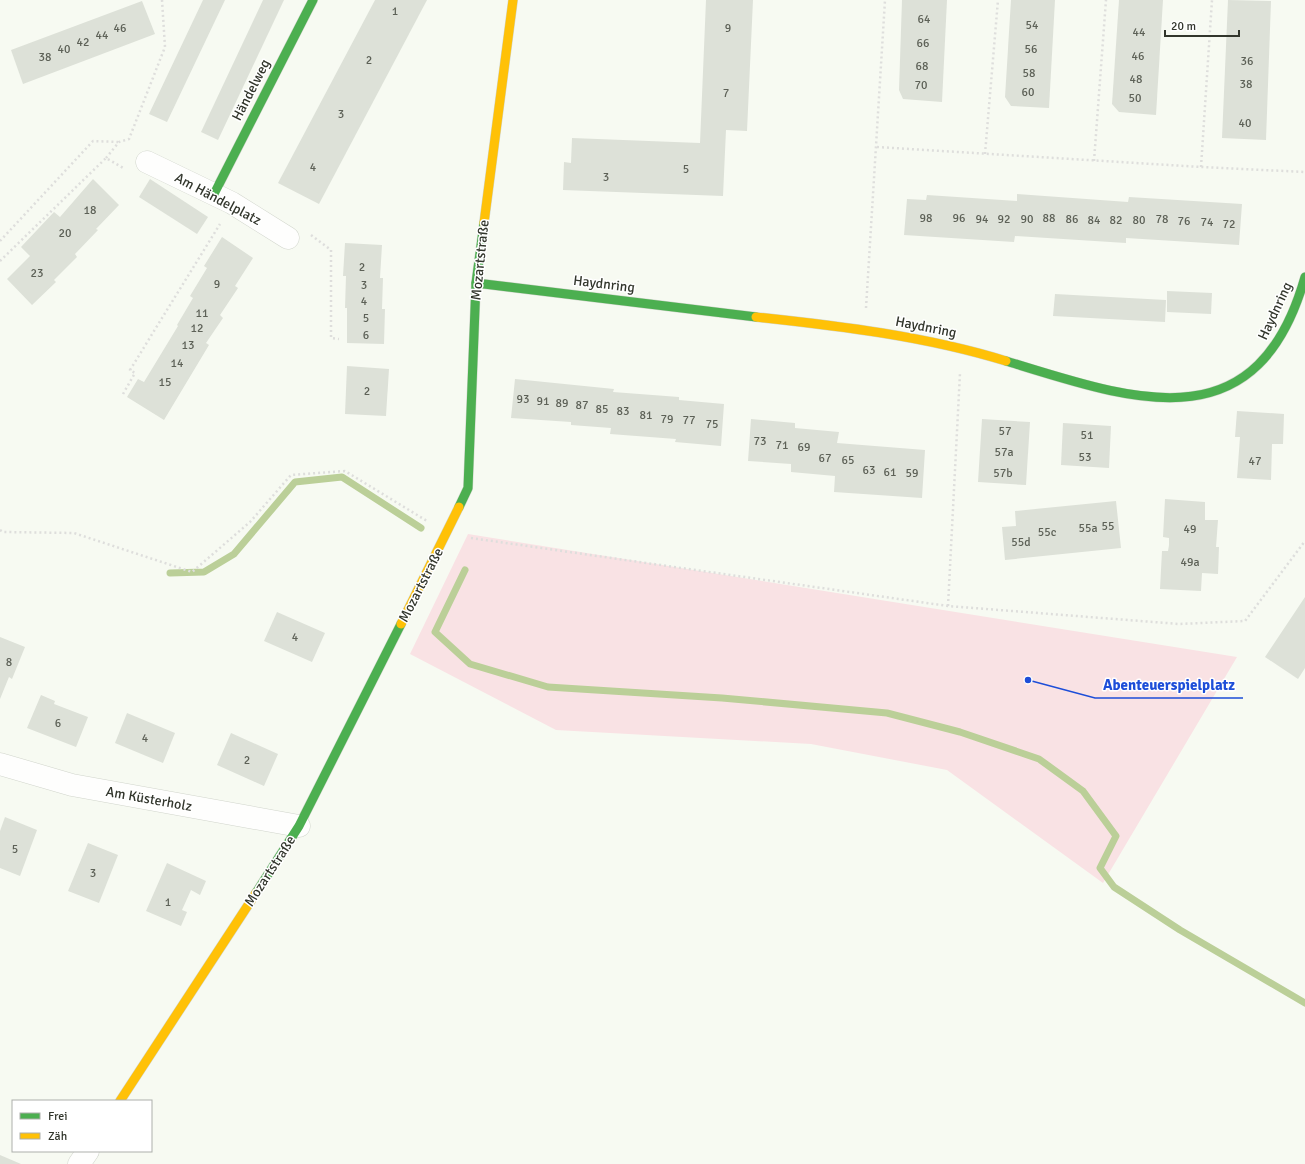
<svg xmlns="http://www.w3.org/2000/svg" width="1305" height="1164" font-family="Signika,sans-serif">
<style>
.green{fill:#f9e2e4}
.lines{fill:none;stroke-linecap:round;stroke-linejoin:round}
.stream{stroke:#bbcf98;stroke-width:7}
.building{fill:#dde1d8}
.street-casing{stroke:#d1d5cc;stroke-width:23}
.fast-casing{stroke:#d1d5cc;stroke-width:10}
.slow-casing{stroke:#d1d5cc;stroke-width:10}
.path{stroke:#dededc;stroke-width:2.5;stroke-dasharray:2 3;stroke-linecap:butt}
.street{stroke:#fefefd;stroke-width:22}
.fast{stroke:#4caf50;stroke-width:9}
.slow{stroke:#ffc107;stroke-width:9}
.labels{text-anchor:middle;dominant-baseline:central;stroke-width:3;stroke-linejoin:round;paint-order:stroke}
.number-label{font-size:12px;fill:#5d6157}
.street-label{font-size:14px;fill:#32362c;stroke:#fff}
.leader{fill:none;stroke:#1d4ed8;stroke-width:1.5}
.callout-dot{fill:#1d4ed8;stroke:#fff;stroke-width:1.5}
.callout-label{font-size:15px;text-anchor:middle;font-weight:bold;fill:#1d4ed8;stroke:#fff;stroke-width:3;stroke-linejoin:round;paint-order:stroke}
</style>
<rect width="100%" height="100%" fill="#f7faf2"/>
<!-- green -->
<path class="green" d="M468,534L1237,657L1103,883L947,770L811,744L556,730L410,654Z"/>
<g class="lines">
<!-- stream -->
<g class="stream">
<path d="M465,570L435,632L470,664L548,687L722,698L887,713L960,732L1039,759L1083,791L1116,836L1100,868L1114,887L1180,930L1305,1003"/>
<path d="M170,573L204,572L234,554L295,482L342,477L421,528"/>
</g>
</g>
<!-- building -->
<g class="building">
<path d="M203,0H225L167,122L149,114Z"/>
<path d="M263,0H284L218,140L201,132Z"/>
<path d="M375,0H427L319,204L278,183Z"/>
<path d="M706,0H753L747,131L726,130L723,196L563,190L564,162L571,163L572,138L700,143Z"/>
<path d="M902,0H947L942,102L903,99L899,90Z"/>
<path d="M1011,0H1055L1049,108L1011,106L1005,97Z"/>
<path d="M1119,0H1163L1156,115L1119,112L1112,104Z"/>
<path d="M1228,0L1271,1L1266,140L1222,138Z"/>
<path d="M142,1L155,34L23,84L11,50Z"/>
<path d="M93,179L119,205L96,229L98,230L75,254L77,257L54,280L56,282L32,305L7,279L30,256L21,247L54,212L60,217Z"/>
<path d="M150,179L208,217L197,234L139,197Z"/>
<path d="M1017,194L1128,202L1129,197L1242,204L1239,245L1126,238V243L1015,236L1014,242L904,235L907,199L926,200L927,195L1017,201Z"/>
<path d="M222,237L253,258L235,286L238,288L220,315L223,318L206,343L209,345L164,420L127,397L138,379L144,382L178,326L177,325L193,298L190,296L207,268L204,266Z"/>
<path d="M345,243L382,245L380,278H383L382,309H385L384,344L347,343V308H345L346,276H343Z"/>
<path d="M1167,291L1212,293L1211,314L1167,312Z"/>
<path d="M1055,294L1166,300L1165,322L1053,316Z"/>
<path d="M347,366L389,369L386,416L345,414Z"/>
<path d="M515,379L614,389L613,392L679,397V400L724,404L721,446L675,442L676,439L610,434L611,428L571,425V422L511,418Z"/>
<path d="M1237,411L1284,414L1283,444H1272L1271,480L1237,478L1240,437H1235Z"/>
<path d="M751,419L795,423V428L839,432L837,443L925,450L922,498L834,492L835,476L791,472V464L748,461Z"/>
<path d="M982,419L1030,422L1026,485L978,482Z"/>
<path d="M1063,423L1111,426L1109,468L1061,465Z"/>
<path d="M1165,499L1205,502V520H1218L1216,547H1219L1218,574L1202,573L1201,591L1160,589L1162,551H1168L1169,545V538L1163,537Z"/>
<path d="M1116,501L1121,548L1005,560L1002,527L1016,526L1015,511Z"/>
<path d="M1305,597V668L1298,679L1265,657Z"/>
<path d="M277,612L325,633L312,662L264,641Z"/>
<path d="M0,637L25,647L12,679L9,677L0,699Z"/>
<path d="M41,695L55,701L54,704L88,717L76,747L27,728Z"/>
<path d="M127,713L175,733L163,763L115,743Z"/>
<path d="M231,733L278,754L264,786L217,765Z"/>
<path d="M5,817L37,830L20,876L0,868V831Z"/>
<path d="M88,843L118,855L99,903L68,891Z"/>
<path d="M167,863L206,881L200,895L191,890L182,910L187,912L181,926L146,911Z"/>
<path d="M0,1155L21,1164H0Z"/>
</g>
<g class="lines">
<!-- street casing -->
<g class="street-casing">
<g id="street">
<path d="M147,162L232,203L288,238"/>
<path d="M0,764L72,785L299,826"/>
<path d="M79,1164L88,1151"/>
</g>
</g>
<!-- fast casing -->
<g class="fast-casing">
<g id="fast">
<path d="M214,194L313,0"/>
<path d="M476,283L756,317"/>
<path d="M1006,361C1133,400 1257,446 1305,277"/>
<path d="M459,507L468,488L476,283L484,223"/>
<path d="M256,893L299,826L401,624"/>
</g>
</g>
<!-- slow casing -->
<g class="slow-casing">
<g id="slow">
<path d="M484,223L513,0"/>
<path d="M756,317C840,326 925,336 1006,361"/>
<path d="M401,624L459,507"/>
<path d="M120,1101L256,893"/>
</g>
</g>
<!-- path -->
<g class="path">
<path d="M877,147L1201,167L1305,172"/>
<path d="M985,154L998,0"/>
<path d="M106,158L119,142L129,139L165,47L162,0"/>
<path d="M1094,161L1106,0"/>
<path d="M1201,167L1212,0"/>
<path d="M311,235L331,250V338L339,339"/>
<path d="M0,241L93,141L118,142"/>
<path d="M0,261L106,158L125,169"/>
<path d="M866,308L885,0"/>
<path d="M123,394L135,373L130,370L220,224"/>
<path d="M0,530L3,532L74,533L192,572L250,522L291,475L345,471L427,521"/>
<path d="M471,538L948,606L1179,624L1245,621L1305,541"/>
<path d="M948,606L960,373"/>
</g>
<!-- street -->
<use href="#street" class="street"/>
<!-- fast -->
<use href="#fast" class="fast"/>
<!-- slow -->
<use href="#slow" class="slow"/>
</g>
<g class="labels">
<!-- number labels -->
<g class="number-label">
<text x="395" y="11">1</text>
<text x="924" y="19">64</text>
<text x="1032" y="25">54</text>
<text x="120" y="28">46</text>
<text x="728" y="28">9</text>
<text x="1139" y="32">44</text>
<text x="102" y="35">44</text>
<text x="83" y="42">42</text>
<text x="923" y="43">66</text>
<text x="64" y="49">40</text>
<text x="1031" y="49">56</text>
<text x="1138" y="56">46</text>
<text x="45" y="57">38</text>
<text x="369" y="60">2</text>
<text x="1247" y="61">36</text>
<text x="922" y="66">68</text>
<text x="1029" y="73">58</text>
<text x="1136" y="79">48</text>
<text x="1246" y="84">38</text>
<text x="921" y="85">70</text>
<text x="1028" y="92">60</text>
<text x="726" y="93">7</text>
<text x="1135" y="98">50</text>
<text x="341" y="114">3</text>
<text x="1245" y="123">40</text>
<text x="313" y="167">4</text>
<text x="686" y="169">5</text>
<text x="606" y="177">3</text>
<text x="90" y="210">18</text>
<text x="926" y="218">98</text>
<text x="959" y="218">96</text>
<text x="1049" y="218">88</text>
<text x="982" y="219">94</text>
<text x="1004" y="219">92</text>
<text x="1027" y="219">90</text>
<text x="1072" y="219">86</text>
<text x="1162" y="219">78</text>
<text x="1094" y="220">84</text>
<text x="1116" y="220">82</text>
<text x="1139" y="220">80</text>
<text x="1184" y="221">76</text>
<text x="1207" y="222">74</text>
<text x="1229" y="224">72</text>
<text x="65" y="233">20</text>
<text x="362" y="267">2</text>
<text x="37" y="273">23</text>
<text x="217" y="284">9</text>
<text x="364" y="285">3</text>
<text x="364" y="301">4</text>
<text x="202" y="313">11</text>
<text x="366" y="318">5</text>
<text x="197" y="328">12</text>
<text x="366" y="335">6</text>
<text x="188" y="345">13</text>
<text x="177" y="363">14</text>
<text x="165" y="382">15</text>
<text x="367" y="391">2</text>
<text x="523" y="399">93</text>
<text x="543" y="401">91</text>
<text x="562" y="403">89</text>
<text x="582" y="405">87</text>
<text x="602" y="409">85</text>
<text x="623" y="411">83</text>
<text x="646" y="415">81</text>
<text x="667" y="419">79</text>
<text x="689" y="420">77</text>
<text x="712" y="424">75</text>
<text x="1005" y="431">57</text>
<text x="1087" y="435">51</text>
<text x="760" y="441">73</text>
<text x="782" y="445">71</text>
<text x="804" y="447">69</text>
<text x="1004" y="452">57a</text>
<text x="1085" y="457">53</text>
<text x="825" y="458">67</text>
<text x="848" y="460">65</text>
<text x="1255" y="461">47</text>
<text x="869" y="470">63</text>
<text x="890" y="472">61</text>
<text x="912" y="473">59</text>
<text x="1003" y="473">57b</text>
<text x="1108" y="526">55</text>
<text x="1088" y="528">55a</text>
<text x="1190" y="529">49</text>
<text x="1047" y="532">55c</text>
<text x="1021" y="542">55d</text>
<text x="1190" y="562">49a</text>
<text x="295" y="637">4</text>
<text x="9" y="662">8</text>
<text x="58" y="723">6</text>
<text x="145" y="738">4</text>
<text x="247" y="760">2</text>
<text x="15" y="849">5</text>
<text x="93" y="873">3</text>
<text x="168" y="902">1</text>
</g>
<!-- street labels -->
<g class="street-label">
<text transform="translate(251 90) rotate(-63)">Händelweg</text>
<text transform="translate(218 199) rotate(28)">Am Händelplatz</text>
<text transform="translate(480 260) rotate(-84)">Mozartstraße</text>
<text transform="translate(604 284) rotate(7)">Haydnring</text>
<text transform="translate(1275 311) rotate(-65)">Haydnring</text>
<text transform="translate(926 327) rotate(11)">Haydnring</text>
<text transform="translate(421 585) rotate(-63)">Mozartstraße</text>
<text transform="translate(149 799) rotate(10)">Am Küsterholz</text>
<text transform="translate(270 871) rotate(-57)">Mozartstraße</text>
</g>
</g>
<!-- callouts -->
<path class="leader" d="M1028 680L1095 698H1243"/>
<circle class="callout-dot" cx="1028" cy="680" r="4"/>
<g class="callout-label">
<text x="1169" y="690">Abenteuerspielplatz</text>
</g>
<!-- legend -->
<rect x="12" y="1100" width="140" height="52" fill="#ffffff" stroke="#adafab"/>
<rect x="20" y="1113" width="20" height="6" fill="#4caf50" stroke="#adafab"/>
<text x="48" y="1120" font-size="12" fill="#32362c">Frei</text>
<rect x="20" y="1133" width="20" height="6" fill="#ffc107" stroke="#adafab"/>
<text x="48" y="1140" font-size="12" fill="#32362c">Zäh</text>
<!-- scale -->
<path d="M1165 30v6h74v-6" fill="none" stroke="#32362c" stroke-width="2"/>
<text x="1171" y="30" font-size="12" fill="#32362c" stroke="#ffffff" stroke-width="3" paint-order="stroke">20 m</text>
</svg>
